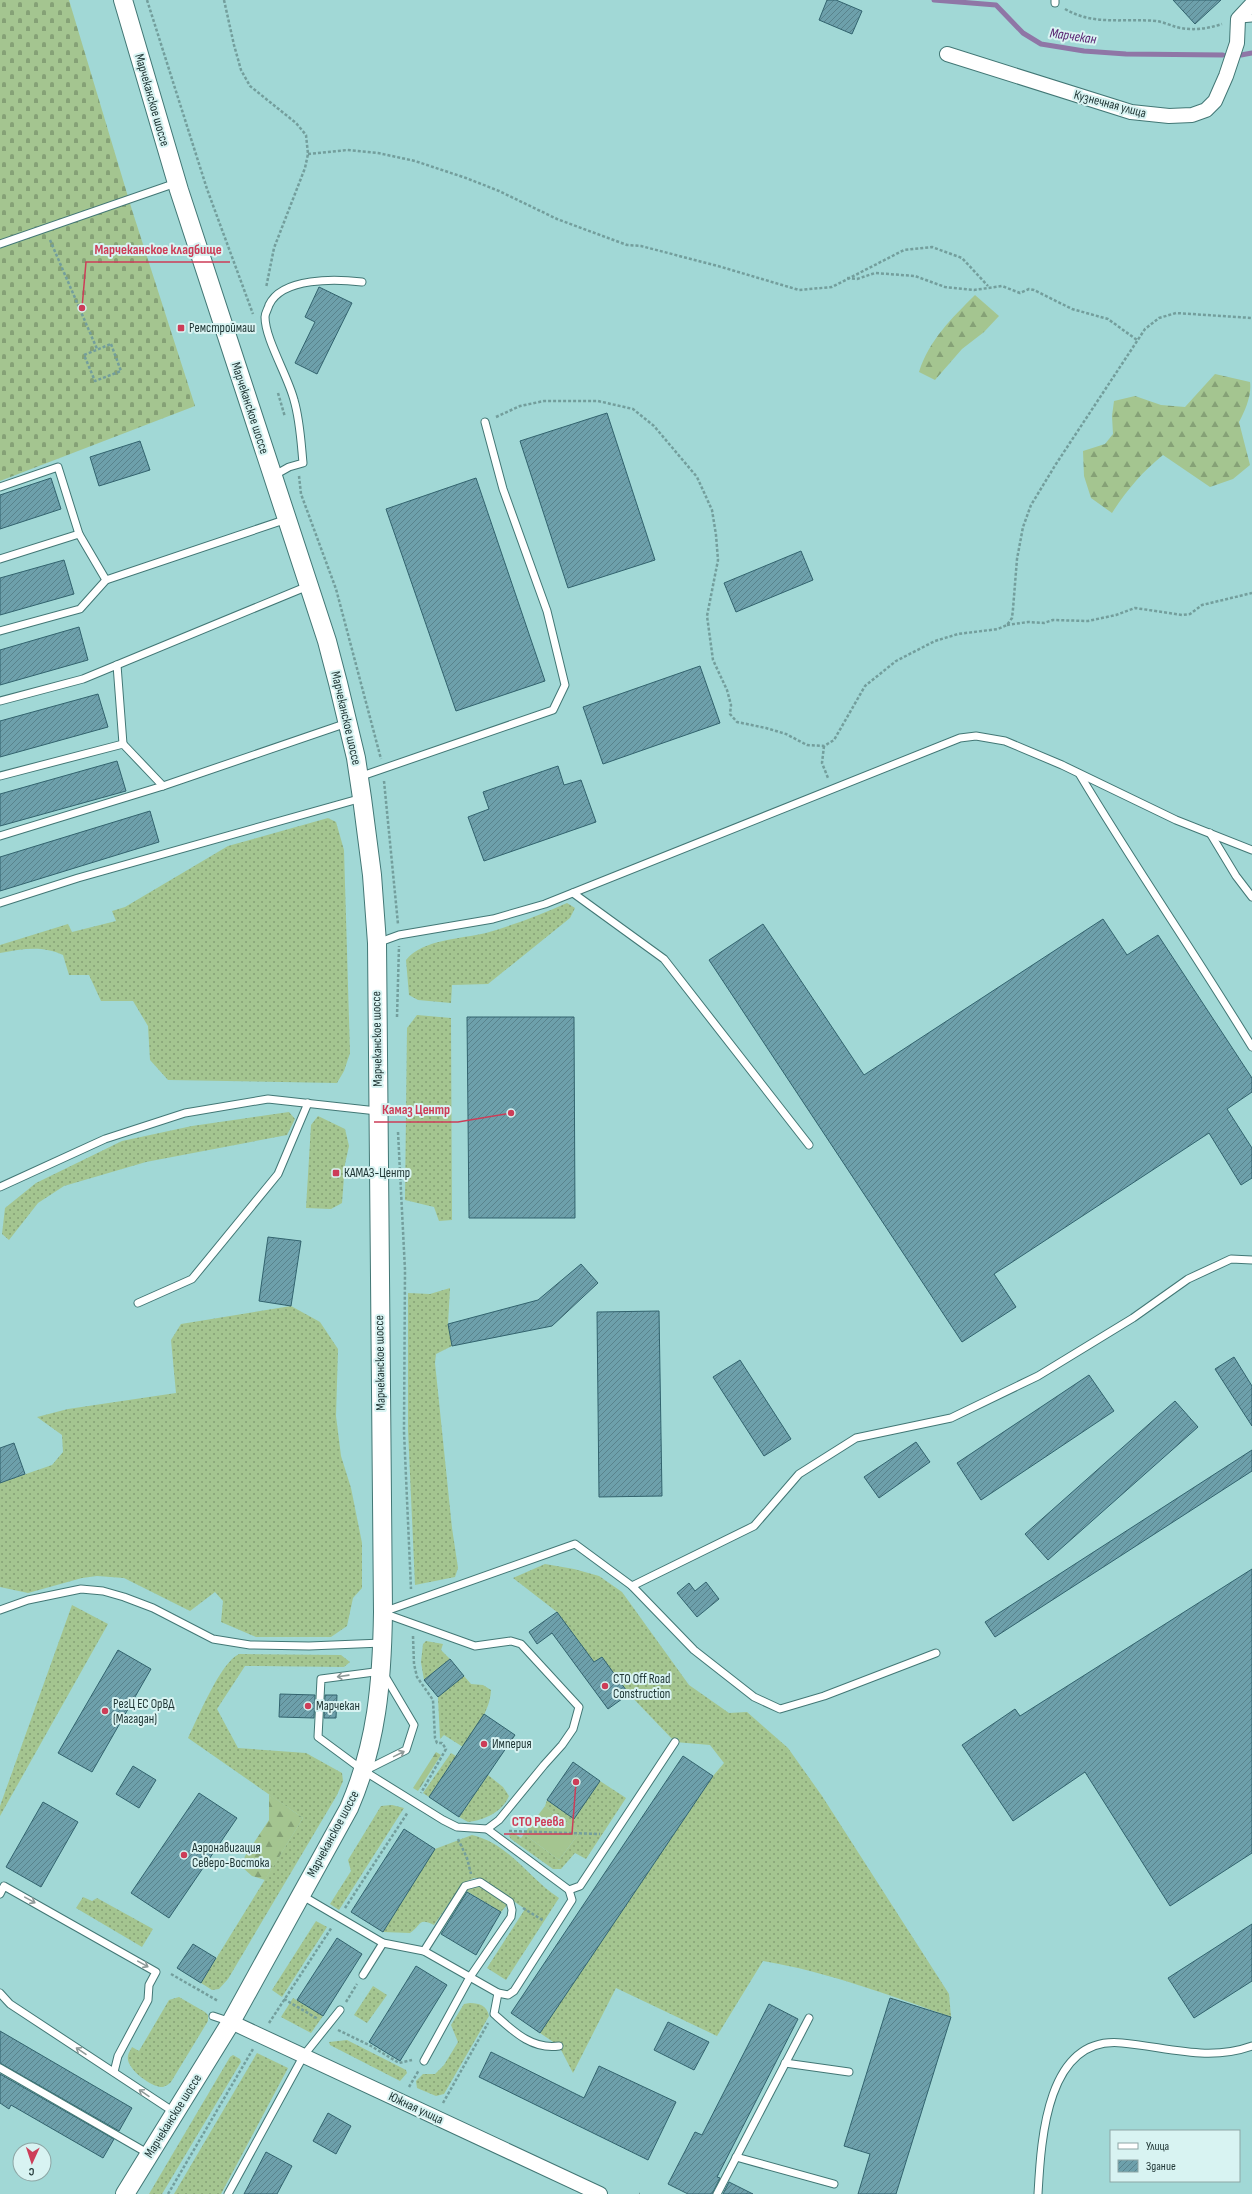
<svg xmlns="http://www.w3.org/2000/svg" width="1252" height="2194" font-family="'Sofia Sans Condensed',sans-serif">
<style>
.grass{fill:url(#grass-dots)}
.forest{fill:url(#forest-firs)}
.cemetery{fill:url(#cemetery-stones)}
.garden{fill:#a4c590}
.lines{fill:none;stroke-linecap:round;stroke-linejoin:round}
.stream{stroke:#8f76a6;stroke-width:5}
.building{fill:url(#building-hatch);stroke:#32636e}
.service-casing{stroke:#427775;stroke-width:9}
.minor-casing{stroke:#427775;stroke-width:16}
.tertiary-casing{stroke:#427775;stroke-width:20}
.path{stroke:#739e9c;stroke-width:2.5;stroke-dasharray:3 2;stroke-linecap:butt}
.service{stroke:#fff;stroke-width:7}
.minor{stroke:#fff;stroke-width:14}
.tertiary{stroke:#fff;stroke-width:18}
.oneway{stroke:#8e9998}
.poi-dot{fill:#cd3d58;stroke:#d8f3f2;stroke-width:1.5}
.labels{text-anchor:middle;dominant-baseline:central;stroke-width:4;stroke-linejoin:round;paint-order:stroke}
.street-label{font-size:13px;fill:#1d3332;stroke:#d8f3f2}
.poi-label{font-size:13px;fill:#1d3332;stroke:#d8f3f2;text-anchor:start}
.water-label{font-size:14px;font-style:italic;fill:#571e6f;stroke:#d8f3f2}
.leader{fill:none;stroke:#cd3d58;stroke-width:1.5}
.callout-dot{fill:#cd3d58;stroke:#d8f3f2;stroke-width:1.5}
.callout-label{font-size:14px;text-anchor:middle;font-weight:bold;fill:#cd3d58;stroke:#d8f3f2;stroke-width:4;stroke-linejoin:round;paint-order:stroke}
</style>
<defs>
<pattern id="grass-dots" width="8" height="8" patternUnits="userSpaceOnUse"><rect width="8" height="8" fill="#a4c590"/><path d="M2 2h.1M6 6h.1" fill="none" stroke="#85a176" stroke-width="1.8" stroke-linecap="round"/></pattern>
<pattern id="forest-firs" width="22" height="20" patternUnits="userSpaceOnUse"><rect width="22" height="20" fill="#a4c590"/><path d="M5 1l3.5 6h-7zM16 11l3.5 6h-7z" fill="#85a176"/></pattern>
<pattern id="cemetery-stones" width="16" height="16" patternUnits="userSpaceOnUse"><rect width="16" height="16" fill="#a4c590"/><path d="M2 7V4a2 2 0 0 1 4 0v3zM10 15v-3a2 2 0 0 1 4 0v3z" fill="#85a176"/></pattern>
<pattern id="building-hatch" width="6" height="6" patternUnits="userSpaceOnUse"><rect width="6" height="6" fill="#6da0ab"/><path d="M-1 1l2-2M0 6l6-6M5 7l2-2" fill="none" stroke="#59838c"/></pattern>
</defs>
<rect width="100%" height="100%" fill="#a1d8d6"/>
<!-- grass -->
<g class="grass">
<path d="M328,818L336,822L344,850L350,1053L344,1071L337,1083L168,1080L150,1060L148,1026L133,1001H101L89,975H69L63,955C42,945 22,949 0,953V945L68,924L72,932L116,921L112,911L125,907L228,846Z"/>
<path d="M567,903L575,908L570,918L488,984L452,985L451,1003L418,1000L409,995L406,960C423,939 461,939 486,933C513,925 541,915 567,903Z"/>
<path d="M417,1015L451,1018L452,1220L439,1221L434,1207L405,1200L407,1028Z"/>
<path d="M289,1112L295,1119L287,1135L146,1162L64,1186L38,1203L9,1240L2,1234L5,1208L36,1183L122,1141L192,1126Z"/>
<path d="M318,1116L345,1129L349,1146L345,1164L342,1203L331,1209L306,1208L311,1125Z"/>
<path d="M450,1288L448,1324L452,1346L436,1354L435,1363L452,1528L458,1568L455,1577L415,1585L408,1430V1293L430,1294Z"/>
<path d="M291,1306L320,1322L338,1349L336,1416L341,1456L351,1488L362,1543V1588L353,1598L347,1626L331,1637H256L221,1622L223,1601L215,1592L190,1611L124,1578L97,1576L82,1578L28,1593L0,1587V1483L52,1465L63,1452L62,1435L37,1417L68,1409L176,1393L171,1340L181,1324Z"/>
<path d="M545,1564L574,1569L599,1576L622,1592L689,1685L729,1713L747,1712L788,1748L822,1796L949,1994L951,2017C889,1995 828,1972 763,1961L717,2036L616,1988L573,2073L559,2046L540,2033L713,1776L724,1763L710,1745L675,1742L629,1694L602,1657L594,1662L557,1612L513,1578Z"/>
<path d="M72,1605L108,1624L0,1816V1806Z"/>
<path d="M426,1641L443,1644L441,1650L450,1659L424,1680L421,1662L423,1644Z"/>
<path d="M239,1654L341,1655L350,1662L344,1667L245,1666L217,1709L238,1748L306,1753L342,1773L343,1781L337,1795L228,1979L219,1989L212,1990L201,1983L303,1818L188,1738C198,1718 220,1663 239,1654Z"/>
<path d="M464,1676L471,1684L483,1685L491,1690C490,1712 475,1729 463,1747L444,1735L440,1739L438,1697Z"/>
<path d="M451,1753L456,1756L429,1797L423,1793Z"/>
<path d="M488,1775L503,1787L509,1796C502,1812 485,1820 468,1822L459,1817Z"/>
<path d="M600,1781L626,1798L586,1859L575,1853L561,1869H553L511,1839L509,1836L512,1832L521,1838L524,1834L559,1860L580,1832L545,1806L547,1800L574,1818Z"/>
<path d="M392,1805L404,1808L339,1910L330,1904L351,1871L348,1860L381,1806Z"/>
<path d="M472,1835C510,1844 528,1878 559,1898L506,1980L487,1968L525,1909L482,1879L474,1878L463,1883L434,1925C418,1917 421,1926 410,1933L383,1932L435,1849Z"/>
<path d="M480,1886L506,1901L507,1905L501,1912L465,1890Z"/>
<path d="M83,1897L92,1901L97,1898L153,1929L142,1947L76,1908Z"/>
<path d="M316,1921L327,1927L282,1997L272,1990Z"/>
<path d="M373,1986L387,1995L367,2023L354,2015Z"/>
<path d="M179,1997L205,2012L208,2015V2021L171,2082C169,2084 166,2086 163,2087C152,2088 125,2068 128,2056C128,2053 131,2050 132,2047L139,2051L169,2000Z"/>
<path d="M293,1998L323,2016L311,2033L281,2017Z"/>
<path d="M470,2003C480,2003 487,2006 489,2016L444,2094L436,2096L417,2088L416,2081L423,2074H435L444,2065L458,2042L451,2025L464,2004Z"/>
<path d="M347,2040L406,2070L407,2073L400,2081L330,2045L329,2042Z"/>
<path d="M257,2053L288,2068L221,2194H174Z"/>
<path d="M233,2055L240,2059L241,2062L162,2194H149L230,2057Z"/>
</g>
<!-- forest -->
<g class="forest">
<path d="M975,295L999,316L984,332L962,349L935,380L919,372C929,340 952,318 975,295Z"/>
<path d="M1215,374L1250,382C1252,395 1245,411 1239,422L1250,465L1233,479L1210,487L1163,455C1142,472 1127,490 1112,513L1091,498L1084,476L1083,451L1105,444L1113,434L1112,416L1114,401L1135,396L1161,405L1185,407Z"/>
<path d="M436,1752L441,1755L418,1791L413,1788Z"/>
<path d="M269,1794L303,1818L265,1880L252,1876L242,1867L245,1856L269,1820Z"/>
</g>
<!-- cemetery -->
<path class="cemetery" d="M0,0H69L132,210L195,406L0,481Z"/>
<!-- garden -->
<path class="garden" d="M545,1806L580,1832L559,1860L524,1834Z"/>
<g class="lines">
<!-- stream -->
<g class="stream">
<path d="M934,0L996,5L1023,33L1041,44L1084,51L1126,54L1223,55"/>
<path d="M1241,55L1252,53"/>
</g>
</g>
<!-- building -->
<g class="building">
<path d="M827,0H836L862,11L852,34L819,20Z"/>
<path d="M1173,0H1221L1195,24Z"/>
<path d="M319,287L352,303L317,374L295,363L315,322L305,317Z"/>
<path d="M607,413L655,560L568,588L520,441Z"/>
<path d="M140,441L150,470L99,486L90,457Z"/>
<path d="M51,478L61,509L0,529V495Z"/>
<path d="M476,478L545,681L456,711L386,509Z"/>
<path d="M801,551L813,580L736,612L724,583Z"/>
<path d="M64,560L74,594L0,615V578Z"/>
<path d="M79,627L88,660L0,685V650Z"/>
<path d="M700,666L720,723L603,764L583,707Z"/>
<path d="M98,694L108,727L0,757V721Z"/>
<path d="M117,761L126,791L0,826V794Z"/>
<path d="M558,766L564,785L581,780L596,822L484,861L468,817L489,809L483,792Z"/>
<path d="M150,811L159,842L0,891V857Z"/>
<path d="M1103,919L1127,955L1158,935L1252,1078V1092L1227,1109L1252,1148V1178L1241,1185L1209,1133L994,1274L1016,1307L962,1342L709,960L763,924L864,1075Z"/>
<path d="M467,1017H574L575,1218H469Z"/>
<path d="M268,1237L301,1241L291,1306L259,1301Z"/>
<path d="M581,1264L598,1283L552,1326L452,1346L448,1324L538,1300Z"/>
<path d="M659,1311L662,1496L599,1497L597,1312Z"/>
<path d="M1234,1357L1252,1386V1426L1215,1369Z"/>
<path d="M740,1360L791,1439L764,1456L713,1377Z"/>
<path d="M1089,1375L1114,1411L981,1500L957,1463Z"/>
<path d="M1175,1401L1198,1427L1048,1560L1025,1534Z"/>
<path d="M916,1442L930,1462L879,1498L864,1477Z"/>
<path d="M14,1443L25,1474L0,1483V1448Z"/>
<path d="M1252,1450V1471L995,1637L985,1622Z"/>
<path d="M1252,1569V1853L1170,1906L1085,1772L1013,1821L962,1745L1015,1709L1020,1716Z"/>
<path d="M706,1582L719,1599L697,1617L677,1593L689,1583L695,1591Z"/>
<path d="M557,1612L594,1662L602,1657L629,1694L608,1709L552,1633L537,1644L529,1632Z"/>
<path d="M118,1650L151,1669L92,1772L58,1753Z"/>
<path d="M450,1659L464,1676L438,1697L424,1680Z"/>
<path d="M280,1694L315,1695L314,1718L279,1717Z"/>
<path d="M325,1695H337L336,1718H324Z"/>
<path d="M484,1714L515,1735L459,1817L429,1797Z"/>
<path d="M683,1756L713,1776L540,2033L511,2013Z"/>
<path d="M573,1762L600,1781L574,1819L547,1800Z"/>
<path d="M133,1766L156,1780L139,1808L116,1794Z"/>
<path d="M199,1793L237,1818L169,1918L131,1893Z"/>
<path d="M43,1802L78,1822L41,1887L6,1867Z"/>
<path d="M404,1829L435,1849L383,1932L351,1912Z"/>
<path d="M467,1892L501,1912L476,1955L441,1934Z"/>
<path d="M1252,1924V1981L1194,2018L1168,1978Z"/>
<path d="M337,1938L362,1954L323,2016L297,2000Z"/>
<path d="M193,1944L216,1958L201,1983L177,1968Z"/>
<path d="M416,1966L447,1985L400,2061L369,2042Z"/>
<path d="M890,1998L951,2017L896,2194H858L870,2154L844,2146Z"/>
<path d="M769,2004L798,2019L717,2177L720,2178L712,2194H688L668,2184L695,2132L702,2135Z"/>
<path d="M668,2022L709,2042L694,2070L654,2050Z"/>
<path d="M0,2031L132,2108L119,2131L0,2063Z"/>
<path d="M491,2052L584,2098L599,2066L676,2102L648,2160L479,2077Z"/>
<path d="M0,2074L114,2139L103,2158L11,2105L9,2109L0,2103Z"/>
<path d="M328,2113L351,2126L336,2154L313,2141Z"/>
<path d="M266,2152L292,2166L277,2194H244Z"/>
<path d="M729,2182L753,2194H723Z"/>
</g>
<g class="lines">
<!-- service casing -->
<g class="service-casing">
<g id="service">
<path d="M1055,3V0"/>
<path d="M1240,19L1252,18"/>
<path d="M0,244L176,183"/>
<path d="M273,476L289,467L303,463C301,442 300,420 294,400C288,376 265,339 265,317C265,313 268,309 269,305C282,277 336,279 362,282"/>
<path d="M0,487L58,467L79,534"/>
<path d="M0,559L79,534L106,580L287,519"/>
<path d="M0,631L80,609L106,580"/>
<path d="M117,665L123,744"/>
<path d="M0,701L83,679L308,586"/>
<path d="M1080,775C1135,867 1196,955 1252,1047"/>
<path d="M0,776L123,744L163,786L347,723"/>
<path d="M359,777L553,710L565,685L547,611L503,489L485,422"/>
<path d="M1210,833L1236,876L1252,897"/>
<path d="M0,836L163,786"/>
<path d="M573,893L664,959L809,1145"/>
<path d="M0,903L78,878L362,798"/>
<path d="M377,943L399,935L493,919L545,904L960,738L976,736L1005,741L1062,765L1176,820L1252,850"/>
<path d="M0,1187L105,1139L185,1113L268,1099L377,1111"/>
<path d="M138,1303L192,1279L278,1174L308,1103"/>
<path d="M632,1586L754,1526L799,1474L856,1438L951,1418L1038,1376L1133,1318L1188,1279L1231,1259L1252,1260"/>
<path d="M0,1610L28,1600L81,1589L103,1591L124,1597L153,1608L213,1639L250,1645L309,1646L382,1643"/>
<path d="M383,1612L575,1544L632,1586L694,1650L754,1697L780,1709L824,1696L936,1653"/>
<path d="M366,1770L406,1750L414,1725L382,1671L321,1679L318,1737L364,1771L443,1820L457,1827L487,1829"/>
<path d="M569,1890L580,1886L675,1742"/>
<path d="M0,1894L4,1886L156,1972L149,1985L148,2000L118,2056L114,2072"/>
<path d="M301,1895L383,1943L424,1951L498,1993L508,1995L514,1991L572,1900L569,1890L487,1829L499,1820L544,1765L562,1745L573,1729L579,1707L521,1644L511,1641L475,1646L383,1613"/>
<path d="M424,1951L465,1886L480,1882L510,1902L512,1910L511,1917L470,1977L424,2061"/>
<path d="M363,1975L383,1943"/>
<path d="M0,1993L10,2004L174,2112"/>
<path d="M498,1993L494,2014C513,2031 532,2050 559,2046"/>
<path d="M213,2016L231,2022"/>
<path d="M785,2063L849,2072"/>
<path d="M0,2068L149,2154"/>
<path d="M736,2157L834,2184"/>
<path d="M228,2194L304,2055L340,2010"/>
<path d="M717,2194L809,2018"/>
<path d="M1038,2194C1041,2141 1046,2035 1122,2043C1167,2047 1208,2062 1252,2046"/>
</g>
</g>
<!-- minor casing -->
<g class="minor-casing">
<g id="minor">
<path d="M947,54L1131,112L1169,116L1192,115L1206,110L1215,101L1226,76L1237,43L1238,19L1252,4"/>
<path d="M231,2022L600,2194"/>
</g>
</g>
<!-- tertiary casing -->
<g class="tertiary-casing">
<path id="tertiary" d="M123,0L179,190L327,641L338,683L356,758L362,798L372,875L377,943L383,1612C382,1683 377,1743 349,1808L231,2022L125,2194"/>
</g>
<!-- path -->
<g class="path">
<path d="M147,0L207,189L253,314"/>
<path d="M224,0L234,45L241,70L250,86L296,123L306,135L308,154L305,168L274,248L266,288"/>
<path d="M1065,9C1094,26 1124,18 1156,21C1163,22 1170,25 1176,27C1192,31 1207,29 1222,24"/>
<path d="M308,154L347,150L378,153L415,161L466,178L499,191L557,219L627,245L641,246L718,266L799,290L832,287L904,250L932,247L962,258L988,286"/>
<path d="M50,240L97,349"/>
<path d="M847,278L857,279L875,273L915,276L945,287L974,290L1002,286L1020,293L1029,289L1034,290L1072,309L1108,319L1137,340"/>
<path d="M111,344L121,371L95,381L84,355Z"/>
<path d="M278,393L285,417"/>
<path d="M496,417L520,406L544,401H598L633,409L654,426L697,477L712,510L716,535L718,560L707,616L713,660L727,690L731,705L730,714L737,722L766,728L786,734L807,745L824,746L834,740L865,686L896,661L935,641L958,634L998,629L1007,625L1012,618L1013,609L1017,559L1023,527L1031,505L1056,464L1145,329L1159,318L1176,313L1252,318"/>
<path d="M299,476L301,494L336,589L381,759"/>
<path d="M1007,625L1028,622L1044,623L1053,620L1088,621L1116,615L1135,608L1182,615L1190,614L1202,605L1252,593"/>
<path d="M824,746L822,763L828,778"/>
<path d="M384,781L398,924"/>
<path d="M397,1017L399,946"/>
<path d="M398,1132L405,1270L404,1432L411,1589"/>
<path d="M413,1636L414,1664L417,1677L433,1700L435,1738L437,1743H442L446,1749L421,1793"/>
<path d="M509,1831L600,1834"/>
<path d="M458,1839L467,1858L471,1874"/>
<path d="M345,1908L408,1812"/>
<path d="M523,1908L544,1921"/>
<path d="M171,1974L218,2001"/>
<path d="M284,1999L318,2019"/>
<path d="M346,2002L357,1984"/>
<path d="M269,2023L332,1927"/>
<path d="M338,2030L371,2046L399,2063L412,2060"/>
<path d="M409,2087L419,2070"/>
<path d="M443,2103L488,2023"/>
<path d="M168,2194L253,2049"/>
<path d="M639,2194H640"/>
</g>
<!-- service -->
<use href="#service" class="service"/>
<!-- minor -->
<use href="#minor" class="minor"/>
<!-- tertiary -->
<use href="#tertiary" class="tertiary"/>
</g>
<!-- one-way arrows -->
<defs><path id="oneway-shaft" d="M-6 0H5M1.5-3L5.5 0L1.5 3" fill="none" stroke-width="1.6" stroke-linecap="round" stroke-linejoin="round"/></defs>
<g class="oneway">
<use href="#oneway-shaft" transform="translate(343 1676) rotate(172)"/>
<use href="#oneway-shaft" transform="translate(399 1754) rotate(-26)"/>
<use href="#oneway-shaft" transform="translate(30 1900) rotate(29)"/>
<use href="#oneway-shaft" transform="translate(143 1964) rotate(29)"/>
<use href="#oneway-shaft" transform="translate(81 2051) rotate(-146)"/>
<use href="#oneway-shaft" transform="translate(144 2093) rotate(-146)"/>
</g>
<!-- markers -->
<g class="poi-dot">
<rect x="177" y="324" width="8" height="8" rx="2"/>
<rect x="332" y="1169" width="8" height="8" rx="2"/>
<circle cx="605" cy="1686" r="4"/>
<circle cx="308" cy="1706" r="4"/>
<circle cx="105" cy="1711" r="4"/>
<circle cx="484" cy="1744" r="4"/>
<circle cx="184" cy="1855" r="4"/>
</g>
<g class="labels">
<!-- street labels -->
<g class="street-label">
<text transform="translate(152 100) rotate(74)">Марчеканское шоссе</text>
<text transform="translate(1110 104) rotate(15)">Кузнечная улица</text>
<text transform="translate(250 408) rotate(72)">Марчеканское шоссе</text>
<text transform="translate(346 718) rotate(77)">Марчеканское шоссе</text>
<text transform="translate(377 1039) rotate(-91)">Марчеканское шоссе</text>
<text transform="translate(380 1363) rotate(-91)">Марчеканское шоссе</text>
<text transform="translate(333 1834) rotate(-62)">Марчеканское шоссе</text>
<text transform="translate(416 2108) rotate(25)">Южная улица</text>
<text transform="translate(173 2116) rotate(-58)">Марчеканское шоссе</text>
</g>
<!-- poi labels -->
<g class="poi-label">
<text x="189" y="328">Ремстроймаш</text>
<text x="344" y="1173">КАМАЗ-Центр</text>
<text x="613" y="1679">СТО Off Road<tspan x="613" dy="15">Construction</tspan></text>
<text x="113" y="1704">РегЦ ЕС ОрВД<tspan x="113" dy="15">(Магадан)</tspan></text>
<text x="316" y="1706">Марчекан</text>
<text x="492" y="1744">Империя</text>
<text x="192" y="1848">Аэронавигация<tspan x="192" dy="15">Северо-Востока</tspan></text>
</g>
<!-- water labels -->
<g class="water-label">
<text transform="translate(1073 36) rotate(8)">Марчекан</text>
</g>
</g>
<!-- callouts -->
<path class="leader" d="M82 308L86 262H230M511 1113L458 1122H374M576 1782L572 1834H504"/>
<g class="callout-dot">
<circle cx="82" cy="308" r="4"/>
<circle cx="511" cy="1113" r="4"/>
<circle cx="576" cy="1782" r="4"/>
</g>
<g class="callout-label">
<text x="158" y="254">Марчеканское кладбище</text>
<text x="416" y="1114">Камаз Центр</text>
<text x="538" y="1826">СТО Реева</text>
</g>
<!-- legend -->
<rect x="1110" y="2130" width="130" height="52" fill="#d8f3f2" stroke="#8da6a5"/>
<rect x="1118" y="2143" width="20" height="6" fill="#ffffff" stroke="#8da6a5"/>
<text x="1146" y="2150" font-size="12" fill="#1d3332">Улица</text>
<rect x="1118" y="2160" width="20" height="12" fill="url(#building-hatch)" stroke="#8da6a5"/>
<text x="1146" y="2170" font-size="12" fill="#1d3332">Здание</text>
<!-- north arrow -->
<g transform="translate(32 2162) rotate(183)"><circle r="19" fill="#d8f3f2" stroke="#8da6a5"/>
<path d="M0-3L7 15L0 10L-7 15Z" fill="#cd3d58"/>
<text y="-6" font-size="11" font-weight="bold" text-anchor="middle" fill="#1d3332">С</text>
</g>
</svg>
